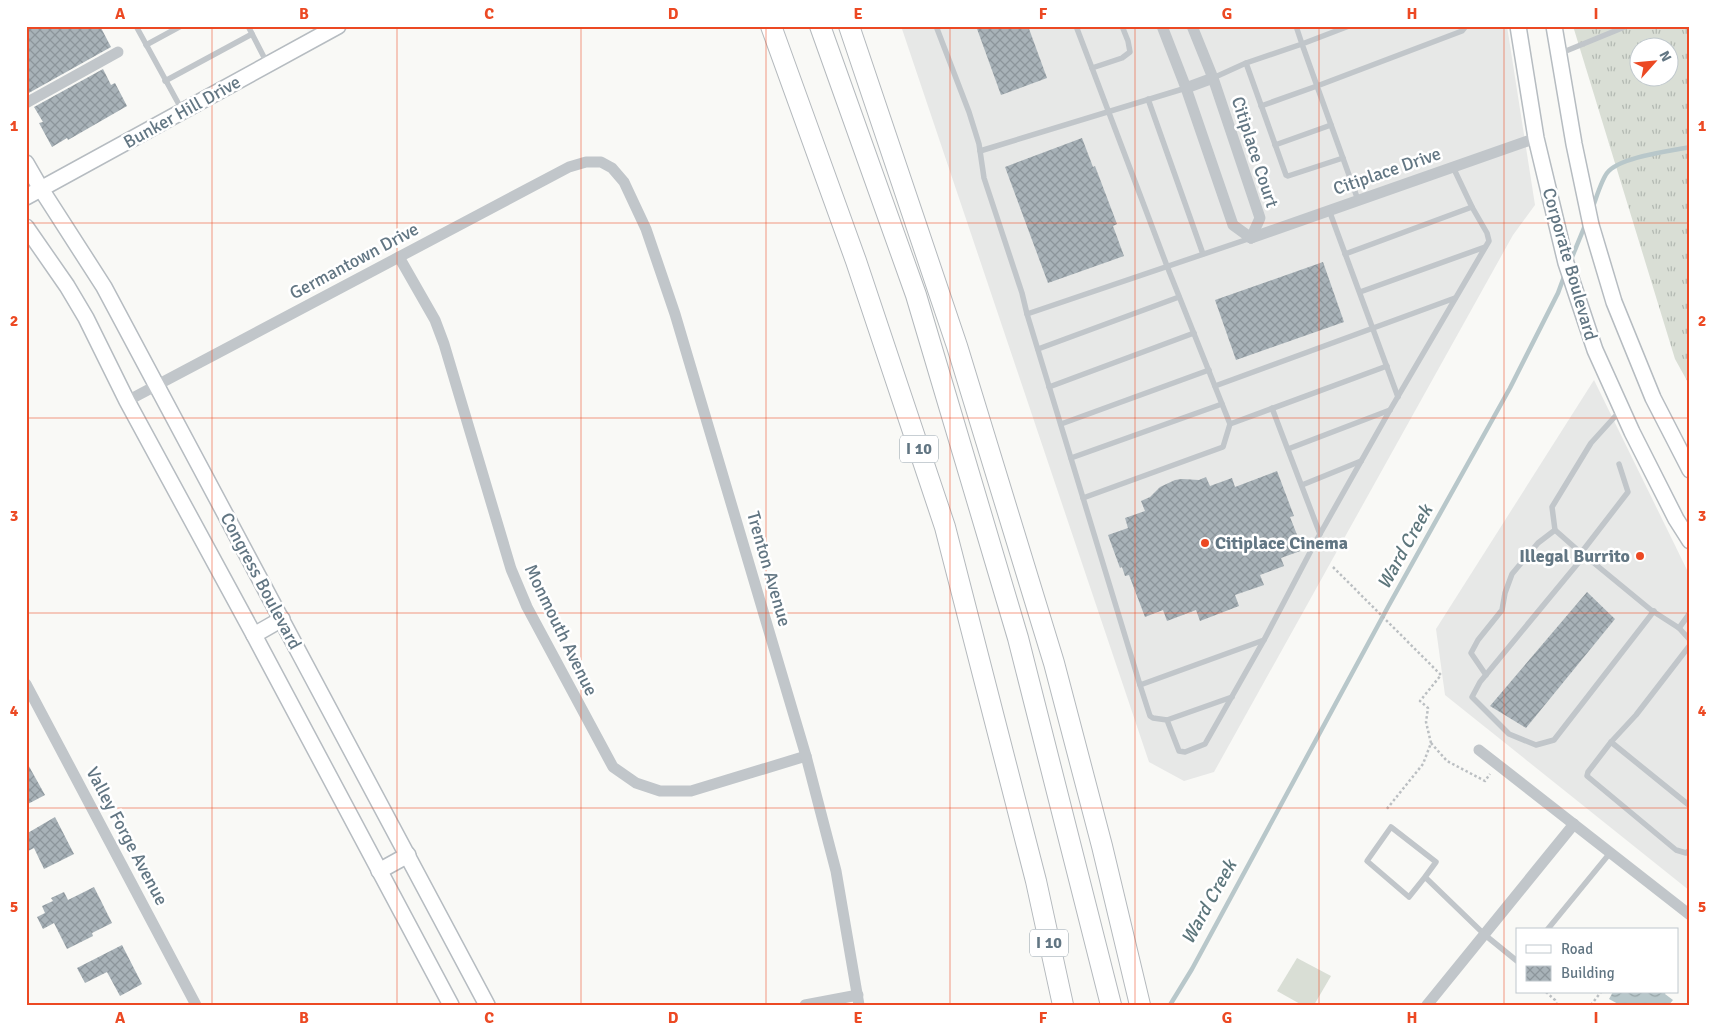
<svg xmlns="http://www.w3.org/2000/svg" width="1716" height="1031" font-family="Signika,sans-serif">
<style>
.built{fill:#e7e8e7}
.grass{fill:url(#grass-tufts);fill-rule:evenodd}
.park{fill:#d9ded5}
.water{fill:url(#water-waves)}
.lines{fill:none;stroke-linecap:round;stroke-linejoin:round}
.stream{stroke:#b8c7ca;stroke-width:4.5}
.building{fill:url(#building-cross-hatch)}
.secondary-casing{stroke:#b6bcc1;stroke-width:18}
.highway-casing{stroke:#b4b9bd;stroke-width:22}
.path{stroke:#bbbfc2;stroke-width:2.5;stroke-dasharray:2.5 2.5;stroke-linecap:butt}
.lane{stroke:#c1c6ca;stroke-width:5.5}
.street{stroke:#c1c6ca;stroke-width:11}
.secondary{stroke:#fff;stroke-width:15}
.highway{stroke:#fff;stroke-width:20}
.grid{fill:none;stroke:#ec4923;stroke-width:1;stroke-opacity:0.55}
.poi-dot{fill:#ec4923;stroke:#fff;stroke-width:2}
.labels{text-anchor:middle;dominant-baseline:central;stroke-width:5;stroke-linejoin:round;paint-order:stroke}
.shield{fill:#fff;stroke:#919fa8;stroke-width:1}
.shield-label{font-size:16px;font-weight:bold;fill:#627683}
.street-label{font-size:18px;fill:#627683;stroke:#fff}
.poi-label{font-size:18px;font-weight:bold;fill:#627683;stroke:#fff;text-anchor:start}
.water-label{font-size:19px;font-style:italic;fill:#5d767c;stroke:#fff}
.neatline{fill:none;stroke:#ec4923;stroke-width:2}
.grid-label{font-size:16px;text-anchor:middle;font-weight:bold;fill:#ec4923}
</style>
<defs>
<pattern id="grass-tufts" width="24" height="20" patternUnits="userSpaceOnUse" patternTransform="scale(1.25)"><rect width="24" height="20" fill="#d9ded5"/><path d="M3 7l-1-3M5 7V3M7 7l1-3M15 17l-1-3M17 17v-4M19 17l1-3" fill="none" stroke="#b3b9b2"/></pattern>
<pattern id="water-waves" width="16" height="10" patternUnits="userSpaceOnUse" patternTransform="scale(1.25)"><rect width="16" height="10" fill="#b8c7ca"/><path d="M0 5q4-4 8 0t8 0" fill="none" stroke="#99a6a9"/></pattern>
<pattern id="building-cross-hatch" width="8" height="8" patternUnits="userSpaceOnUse" patternTransform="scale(1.25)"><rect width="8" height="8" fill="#a8b2b8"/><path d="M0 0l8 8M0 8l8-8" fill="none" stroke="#8c959b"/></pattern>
</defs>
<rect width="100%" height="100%" fill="#f9f9f6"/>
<!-- built -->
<g class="built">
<path d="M901,26H1507L1535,205L1513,235L1214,772L1184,781L1149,762Z"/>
<path d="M1594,380L1690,576V891L1445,695L1436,629Z"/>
</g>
<!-- grass -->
<path class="grass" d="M1573,26H1690V386L1675,359ZM1638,48H1668V78H1638Z"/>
<!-- park -->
<path class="park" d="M1297,958L1331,976L1314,1005H1302L1277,991Z"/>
<!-- water -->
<path class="water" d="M1613,992H1666L1665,994L1673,1000L1669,1005H1620L1609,999Z"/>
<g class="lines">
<!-- stream -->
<g class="stream">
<path d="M1592,209C1596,199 1601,181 1607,173C1619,157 1670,151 1690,147"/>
<path d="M1570,262L1586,223"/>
<path d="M1170,1005L1192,969L1389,605L1510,388L1558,293L1565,274"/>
</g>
</g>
<!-- building -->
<g class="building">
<path d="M26,26H100L111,47L27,94Z"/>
<path d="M976,26H1028L1047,78L1001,95Z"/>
<path d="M103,69L111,85L115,83L127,106L68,140L67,138L52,147L39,123L43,122L34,107Z"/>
<path d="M1082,138L1093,167L1095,166L1117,224L1113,226L1124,256L1048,283L1005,167Z"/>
<path d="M1323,262L1344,322L1236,360L1215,300Z"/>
<path d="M1277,471L1294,516L1290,517L1303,550L1281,558L1284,566L1260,575L1264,585L1235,595L1239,606L1200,621L1196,610L1167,621L1163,610L1145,617L1129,575L1125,576L1122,567L1120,568L1108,535L1128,528L1125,518L1145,511L1141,501L1150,497L1160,487L1175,480L1182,479L1199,480L1206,477L1210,486L1232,478L1235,487Z"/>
<path d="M1587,592L1615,619L1526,728L1490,706Z"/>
<path d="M26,761L45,795L26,805Z"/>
<path d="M55,817L74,854L44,869L34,848L26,852V834Z"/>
<path d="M94,887L112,923L92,933L93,936L67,949L54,923L43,929L37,917L45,913L42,906L53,901L51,898L64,892L68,900Z"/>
<path d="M122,945L142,984L120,996L107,972L85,983L77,968Z"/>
</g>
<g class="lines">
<!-- secondary casing -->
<g class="secondary-casing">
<g id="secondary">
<path d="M1518,26L1536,138L1566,263L1595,350L1632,432L1676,519L1690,541"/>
<path d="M1554,26L1574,144L1591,225L1614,302L1653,398L1690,470"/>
<path d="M26,163L41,189L104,287L487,1005"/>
<path d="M26,197L338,26"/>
<path d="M26,227L67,286L86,318L127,401L254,635L451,1005"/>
<path d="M254,635L282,619"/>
<path d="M379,871L408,855"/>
</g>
</g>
<!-- highway casing -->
<g class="highway-casing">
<g id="highway">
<path d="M771,26L856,261L945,527L1036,881L1063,1005"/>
<path d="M820,26L916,295L1018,638L1111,1005"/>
<path d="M849,26L957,346L1054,663L1102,846L1140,1005"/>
</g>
</g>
<!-- path -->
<g class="path">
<path d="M1333,567L1441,675L1420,701L1428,708L1426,722L1431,743L1423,764L1386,810"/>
<path d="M1431,743L1447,761L1485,781L1490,774"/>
<path d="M1546,992L1555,1000L1557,1005"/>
<path d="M1591,1005L1601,992"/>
</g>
<!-- lane -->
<g class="lane">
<path d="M136,26L182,110"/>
<path d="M248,26L267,63"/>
<path d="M936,26L969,112L979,144L984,178L1022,293L1027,314L1140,685L1264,640L1316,541L1390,410L1489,241L1487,233L1472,207L1453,167"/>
<path d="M1076,26L1092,68"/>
<path d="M146,45L181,26"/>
<path d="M1561,53L1627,26"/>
<path d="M1246,63L1302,44L1296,26"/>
<path d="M1213,78L1246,63L1286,175L1288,176L1343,158"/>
<path d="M165,81L252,34"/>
<path d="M1148,99L1203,254"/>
<path d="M1261,106L1317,86L1302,44L1349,26"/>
<path d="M1275,145L1331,125"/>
<path d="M980,151L1186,88"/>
<path d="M1358,200L1317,86L1462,31L1466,26"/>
<path d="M1329,210L1398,397"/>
<path d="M1345,254L1472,207"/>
<path d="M1360,292L1485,247"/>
<path d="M1027,314L1251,238"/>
<path d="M1038,349L1179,297"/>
<path d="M1215,386L1455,298"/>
<path d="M1049,387L1194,333"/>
<path d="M1272,408L1320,534"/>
<path d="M1061,424L1209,370"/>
<path d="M1230,424L1387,366"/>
<path d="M1288,449L1390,410"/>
<path d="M1071,458L1222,404"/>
<path d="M1619,464L1628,492L1581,553L1555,530L1552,507L1591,443L1620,411"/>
<path d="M1302,485L1361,461"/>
<path d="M1083,498L1223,447L1230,424L1167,266L1092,68L1122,58L1130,52L1128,41L1122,26"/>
<path d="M1583,554L1651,610L1679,628L1690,613"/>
<path d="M1584,556L1480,682L1472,697L1509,734L1536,745L1554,740L1654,611"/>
<path d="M1679,628L1690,640"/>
<path d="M1690,645L1636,715L1611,742L1690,806"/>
<path d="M1486,675L1471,653L1478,640L1502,610L1505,593L1512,574L1538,543L1555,530"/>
<path d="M1140,685L1150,716L1153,718L1167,720L1179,751L1185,752L1205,744L1264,640"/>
<path d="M1167,720L1232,697"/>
<path d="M1611,742L1588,772L1587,776L1676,850L1686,853L1690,850"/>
<path d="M1425,877L1409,897L1367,861L1391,827L1436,862L1425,877L1485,935L1517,961"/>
<path d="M1547,930L1610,853"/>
</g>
<!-- street -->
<g class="street">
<path d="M1162,26L1186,88L1233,225L1251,238"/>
<path d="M1192,26L1213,78L1260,218L1251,238"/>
<path d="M1186,88L1213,78"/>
<path d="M26,103L118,52"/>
<path d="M1251,238L1536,138"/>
<path d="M399,257L435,320L444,344L511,569L527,607L613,767L636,783L660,791H691L806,756"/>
<path d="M127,401L569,167L586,162H601L612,168L624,182L646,229L675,314L806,756L836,871L859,1005"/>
<path d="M26,684L196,1005"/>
<path d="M1479,750L1690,915"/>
<path d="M805,1005L858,995"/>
<path d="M1427,1005L1574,824"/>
</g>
<!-- secondary -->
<use href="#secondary" class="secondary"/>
<!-- highway -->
<use href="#highway" class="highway"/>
</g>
<!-- grid -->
<path class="grid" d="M212,26V1005M397,26V1005M581,26V1005M766,26V1005M950,26V1005M1135,26V1005M1319,26V1005M1504,26V1005M26,223H1690M26,418H1690M26,613H1690M26,808H1690"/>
<!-- markers -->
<g class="poi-dot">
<circle cx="1205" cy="543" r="5"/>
<circle cx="1640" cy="556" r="5"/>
</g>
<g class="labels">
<!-- shield labels -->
<g class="shield">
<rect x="900" y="435.5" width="38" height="27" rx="4"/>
<rect x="1030" y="929.5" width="38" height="27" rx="4"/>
</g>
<g class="shield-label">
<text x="919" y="449">I 10</text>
<text x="1049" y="943">I 10</text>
</g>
<!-- street labels -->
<g class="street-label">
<text transform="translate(182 112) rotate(-29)">Bunker Hill Drive</text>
<text transform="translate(1255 152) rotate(72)">Citiplace Court</text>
<text transform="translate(1387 171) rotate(-19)">Citiplace Drive</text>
<text transform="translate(354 261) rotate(-28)">Germantown Drive</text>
<text transform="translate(1570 264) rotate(74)">Corporate Boulevard</text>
<text transform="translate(769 569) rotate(74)">Trenton Avenue</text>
<text transform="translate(261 581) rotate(62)">Congress Boulevard</text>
<text transform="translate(561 630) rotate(64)">Monmouth Avenue</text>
<text transform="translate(127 836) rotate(62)">Valley Forge Avenue</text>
</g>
<!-- poi labels -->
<g class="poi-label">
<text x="1215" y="543">Citiplace Cinema</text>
<text x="1630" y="556" text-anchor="end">Illegal Burrito</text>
</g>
<!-- water labels -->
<g class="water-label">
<text transform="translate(1405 547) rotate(-61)">Ward Creek</text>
<text transform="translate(1209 902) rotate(-61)">Ward Creek</text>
</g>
</g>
<!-- border -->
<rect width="1716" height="1031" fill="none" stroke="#ffffff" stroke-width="55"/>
<!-- legend -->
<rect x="1516" y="928" width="162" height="65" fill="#ffffff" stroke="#c0c8cd"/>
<rect x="1526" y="945" width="25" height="8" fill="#ffffff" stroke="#c0c8cd"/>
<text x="1561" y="954" font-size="15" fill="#627683">Road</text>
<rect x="1526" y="966" width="25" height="15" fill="url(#building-cross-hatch)" stroke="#c0c8cd"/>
<text x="1561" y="978" font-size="15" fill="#627683">Building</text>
<!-- north arrow -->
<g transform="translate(1654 62) rotate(63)"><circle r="24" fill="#ffffff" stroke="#c0c8cd"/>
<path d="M0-4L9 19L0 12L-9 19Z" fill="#ec4923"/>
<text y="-8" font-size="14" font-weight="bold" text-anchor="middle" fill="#627683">N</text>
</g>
<rect x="28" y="28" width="1660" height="976" class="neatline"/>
<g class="grid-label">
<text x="120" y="19">A</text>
<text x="304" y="19">B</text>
<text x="489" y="19">C</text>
<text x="673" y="19">D</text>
<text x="858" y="19">E</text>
<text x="1043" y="19">F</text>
<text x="1227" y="19">G</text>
<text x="1412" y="19">H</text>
<text x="1596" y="19">I</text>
<text x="14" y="131">1</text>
<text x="1702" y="131">1</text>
<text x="14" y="326">2</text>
<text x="1702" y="326">2</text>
<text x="14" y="521">3</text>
<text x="1702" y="521">3</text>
<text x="14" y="716">4</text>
<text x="1702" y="716">4</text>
<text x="14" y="912">5</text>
<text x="1702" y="912">5</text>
<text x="120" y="1023">A</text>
<text x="304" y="1023">B</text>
<text x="489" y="1023">C</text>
<text x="673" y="1023">D</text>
<text x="858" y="1023">E</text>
<text x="1043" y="1023">F</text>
<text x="1227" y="1023">G</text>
<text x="1412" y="1023">H</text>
<text x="1596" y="1023">I</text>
</g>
</svg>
